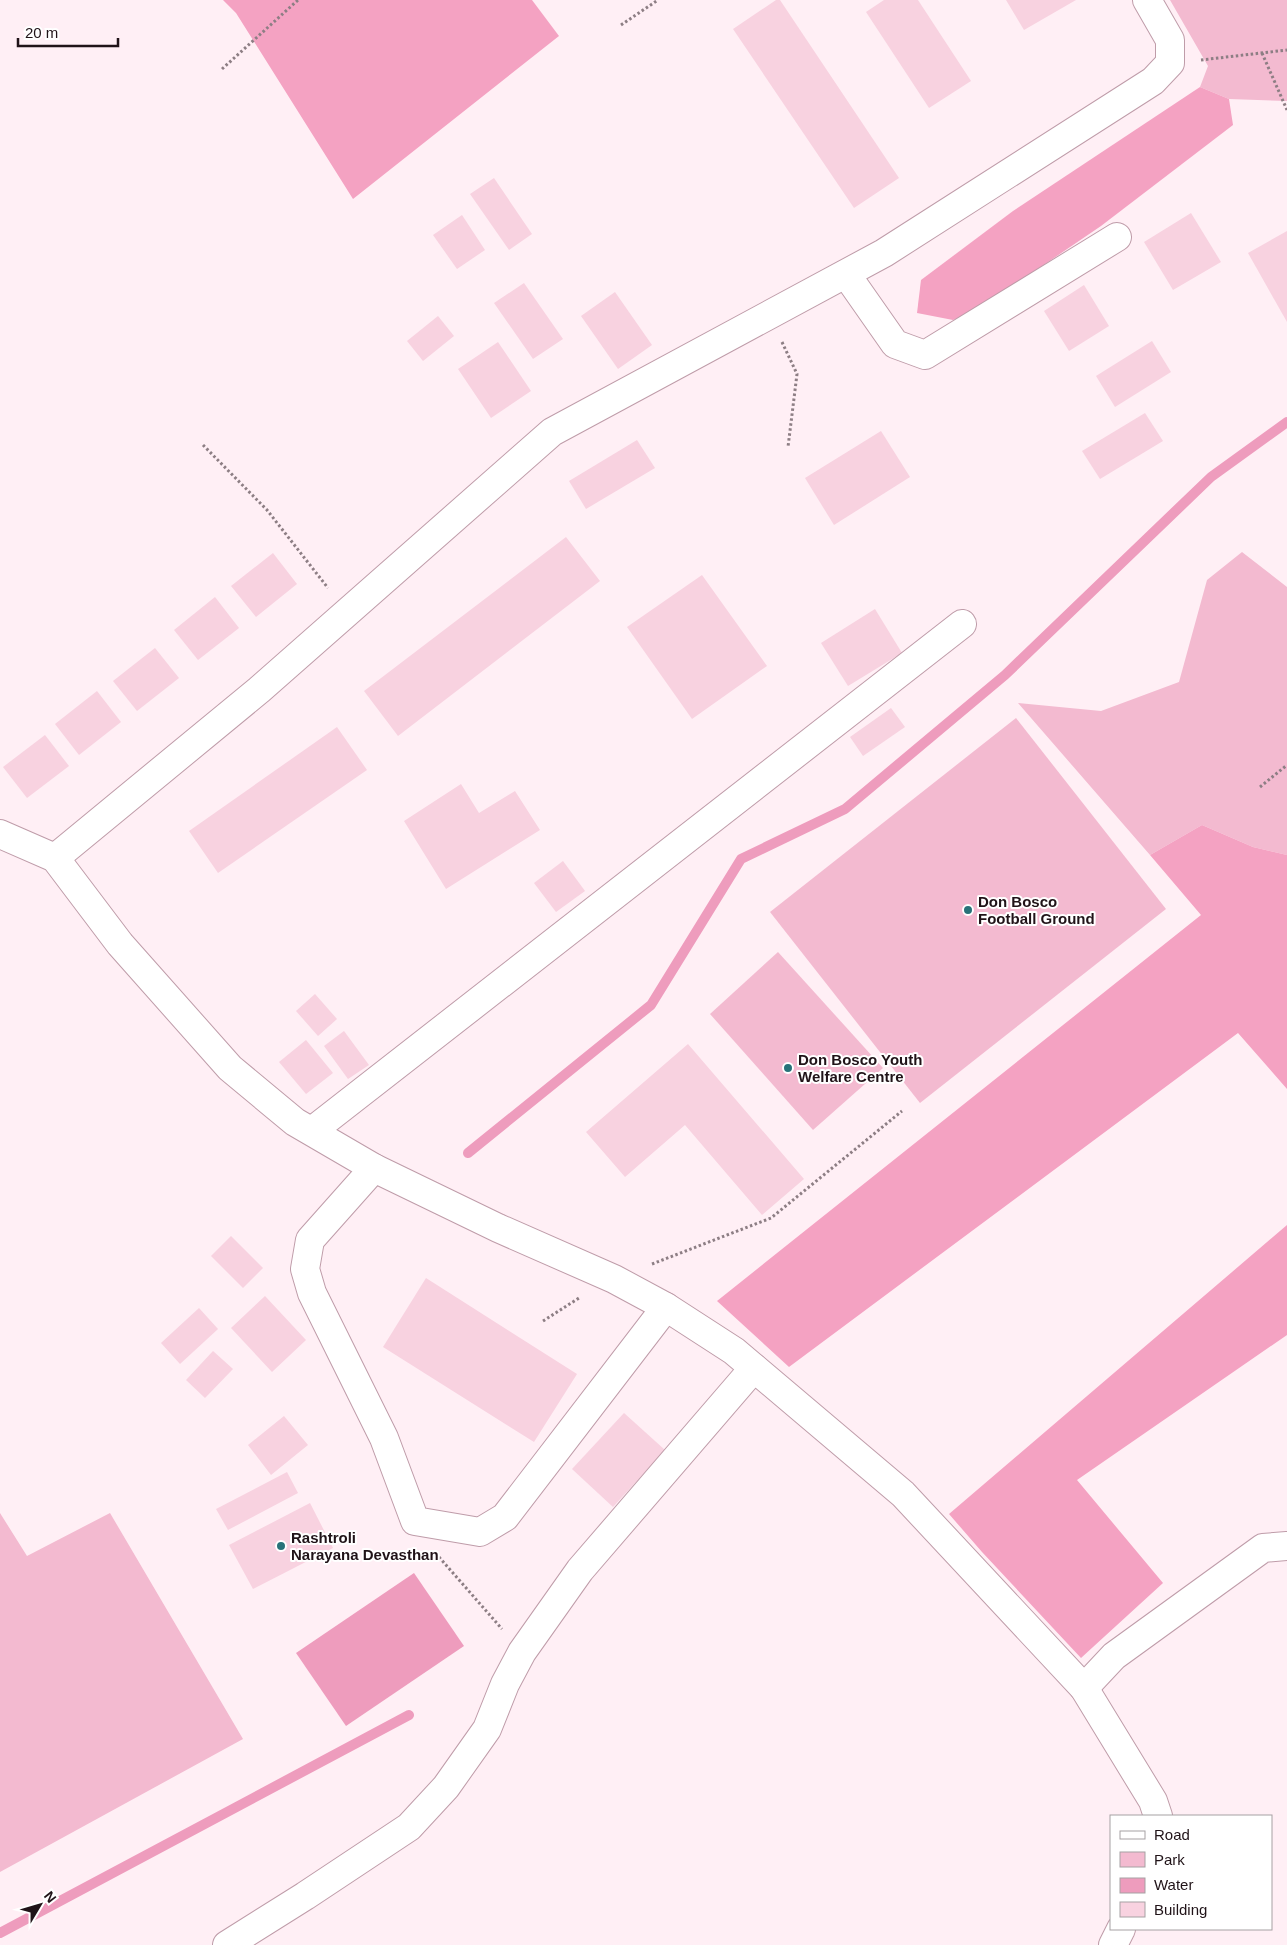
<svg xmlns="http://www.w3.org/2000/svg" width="1287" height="1945" font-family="Arial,sans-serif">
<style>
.green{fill:#f3bad0}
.forest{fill:#f4a2c2}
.water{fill:#ee9cbd}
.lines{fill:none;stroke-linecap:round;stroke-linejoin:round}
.stream{stroke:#ee9cbd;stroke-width:10}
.building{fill:#f8d2e0}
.minor-casing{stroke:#bf9ca9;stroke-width:30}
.path{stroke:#8d7e84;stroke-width:3;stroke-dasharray:2.5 2.5;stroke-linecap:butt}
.minor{stroke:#fff;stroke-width:28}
.poi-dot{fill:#287279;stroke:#fff;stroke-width:2}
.labels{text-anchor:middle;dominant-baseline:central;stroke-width:4;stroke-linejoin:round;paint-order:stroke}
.poi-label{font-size:15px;font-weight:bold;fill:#201318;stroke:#fff;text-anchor:start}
</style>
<rect width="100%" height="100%" fill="#ffeff5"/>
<!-- green -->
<g class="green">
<path d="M1170,0H1287V101L1229,99L1200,87L1208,66Z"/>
<path d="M1242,552L1287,587V855L1253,847L1202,825L1150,855L1018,703L1101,711L1179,682L1207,580Z"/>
<path d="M1016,718L1166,909L920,1103L770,912Z"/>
<path d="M778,952L883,1068L813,1130L710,1014Z"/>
<path d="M0,1513L27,1556L110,1513L243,1739L0,1872Z"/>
</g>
<!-- forest -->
<g class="forest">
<path d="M223,0H532L559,36L353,199L236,13Z"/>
<path d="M1200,87L1229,99L1233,125L1101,226L979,309L953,320L917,313L921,280L1013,211Z"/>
<path d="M1202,825L1253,847L1287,855V1089L1238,1033L789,1367L717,1301L1201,915L1150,855Z"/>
<path d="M1287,1225V1335L1077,1480L1163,1583L1081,1658L982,1552L949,1514Z"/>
</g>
<!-- water -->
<path class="water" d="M414,1573L464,1646L346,1726L296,1653Z"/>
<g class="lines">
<!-- stream -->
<g class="stream">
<path d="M468,1153L651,1005L741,859L845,809L1005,675L1211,477L1287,422"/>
<path d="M0,1933L409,1715"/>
</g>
</g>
<!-- building -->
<g class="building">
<path d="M776,0H780L899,178L854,208L733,29Z"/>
<path d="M884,0H918L971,81L929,108L866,12Z"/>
<path d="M1006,0H1076L1024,30Z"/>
<path d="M494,178L532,234L509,250L470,194Z"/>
<path d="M1191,213L1221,262L1173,290L1144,242Z"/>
<path d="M462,215L485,250L457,269L433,235Z"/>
<path d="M1287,231V322L1248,253Z"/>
<path d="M524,283L563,339L533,359L494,303Z"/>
<path d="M1084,285L1109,326L1069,351L1044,311Z"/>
<path d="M615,292L652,345L618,369L581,316Z"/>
<path d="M438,316L454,336L423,361L407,341Z"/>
<path d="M1152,341L1171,372L1115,407L1096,376Z"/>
<path d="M498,342L531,391L491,418L458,369Z"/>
<path d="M1145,413L1163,441L1100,479L1082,451Z"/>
<path d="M881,431L910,477L834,525L805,478Z"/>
<path d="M637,440L655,468L586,509L569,481Z"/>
<path d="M566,537L600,581L398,736L364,691Z"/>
<path d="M273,553L297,584L256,617L231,586Z"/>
<path d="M702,575L767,666L692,719L627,627Z"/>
<path d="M215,597L239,628L198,660L174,630Z"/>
<path d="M875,609L902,653L848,686L821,643Z"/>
<path d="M155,648L179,678L137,711L113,681Z"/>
<path d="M97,691L121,722L79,755L55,724Z"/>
<path d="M891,708L905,727L863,756L850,737Z"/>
<path d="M337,727L367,770L218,873L189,831Z"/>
<path d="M45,735L69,766L27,798L3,767Z"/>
<path d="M461,784L479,813L515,791L540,830L446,889L404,821Z"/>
<path d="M563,861L585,891L556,912L534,883Z"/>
<path d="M315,994L337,1019L318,1036L296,1011Z"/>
<path d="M344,1031L369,1065L348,1079L324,1046Z"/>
<path d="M306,1040L333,1073L306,1094L279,1062Z"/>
<path d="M688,1044L804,1179L762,1215L685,1125L625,1177L586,1132Z"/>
<path d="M231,1236L263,1268L243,1288L211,1256Z"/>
<path d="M426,1278L577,1374L534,1442L383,1347Z"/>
<path d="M265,1296L306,1340L272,1372L231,1328Z"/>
<path d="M199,1308L218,1329L180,1364L161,1343Z"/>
<path d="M213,1351L233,1369L205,1398L186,1380Z"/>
<path d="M624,1413L665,1450L613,1507L572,1469Z"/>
<path d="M284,1416L308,1445L271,1475L248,1445Z"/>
<path d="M287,1472L298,1493L228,1530L216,1509Z"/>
<path d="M310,1503L333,1548L253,1589L229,1545Z"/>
</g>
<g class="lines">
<!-- minor casing -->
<g class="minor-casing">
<g id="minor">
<path d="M846,274L895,344L925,355L1117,237"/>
<path d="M0,834L55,858L120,944L230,1068L295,1122L374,1168L498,1228L614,1279L666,1307L734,1351L903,1494L1084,1688L1153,1801L1158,1816"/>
<path d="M55,858L259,690L552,432L884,253L1153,81L1170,63V40L1147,0"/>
<path d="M312,1131L962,624"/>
<path d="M374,1168L310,1240L305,1269L312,1293L384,1438L415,1521L480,1532L505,1517L666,1307"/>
<path d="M1084,1688L1114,1656L1263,1548L1287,1546"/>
<path d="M227,1945L305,1896L409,1827L446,1787L487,1729L505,1684L522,1652L580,1570L754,1368"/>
<path d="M1113,1945L1121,1929"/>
</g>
</g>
<!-- path -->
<g class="path">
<path d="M621,25L658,0"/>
<path d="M1262,53L1287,110"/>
<path d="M1201,60L1287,50"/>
<path d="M222,69L298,0"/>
<path d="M782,342L797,374L788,447"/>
<path d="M203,445L267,510L328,588"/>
<path d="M1260,787L1287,765"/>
<path d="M652,1264L771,1218L902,1111"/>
<path d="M543,1321L579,1298"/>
<path d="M439,1557L502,1629"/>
</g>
<!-- minor -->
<use href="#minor" class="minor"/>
</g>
<!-- markers -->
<g class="poi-dot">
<circle cx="968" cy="910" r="5"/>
<circle cx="788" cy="1068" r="5"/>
<circle cx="281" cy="1546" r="5"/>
</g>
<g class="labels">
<!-- poi labels -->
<g class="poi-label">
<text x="978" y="901">Don Bosco<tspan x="978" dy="17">Football Ground</tspan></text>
<text x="798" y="1059">Don Bosco Youth<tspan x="798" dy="17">Welfare Centre</tspan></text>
<text x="291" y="1537">Rashtroli<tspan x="291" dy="17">Narayana Devasthan</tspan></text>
</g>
</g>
<!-- legend -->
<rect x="1110" y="1815" width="162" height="115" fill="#ffffff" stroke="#a6a1a3"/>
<rect x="1120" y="1831" width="25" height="8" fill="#ffffff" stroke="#a6a1a3"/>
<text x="1154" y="1840" font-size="15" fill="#201318">Road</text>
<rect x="1120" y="1852" width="25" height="15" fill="#f3bad0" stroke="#a6a1a3"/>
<text x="1154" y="1865" font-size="15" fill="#201318">Park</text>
<rect x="1120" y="1878" width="25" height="15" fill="#ee9cbd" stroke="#a6a1a3"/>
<text x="1154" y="1890" font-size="15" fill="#201318">Water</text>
<rect x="1120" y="1902" width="25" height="15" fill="#f8d2e0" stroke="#a6a1a3"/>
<text x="1154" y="1915" font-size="15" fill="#201318">Building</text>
<!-- north arrow -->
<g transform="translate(40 1905) rotate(52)" stroke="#ffffff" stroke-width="4" paint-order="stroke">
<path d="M0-4L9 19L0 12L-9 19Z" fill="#201318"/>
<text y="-8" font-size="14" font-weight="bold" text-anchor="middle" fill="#201318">N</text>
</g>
<!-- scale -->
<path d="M18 38v8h100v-8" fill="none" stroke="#201318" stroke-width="2.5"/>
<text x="25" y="38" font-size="15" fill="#201318" stroke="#ffffff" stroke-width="4" paint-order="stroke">20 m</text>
</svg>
